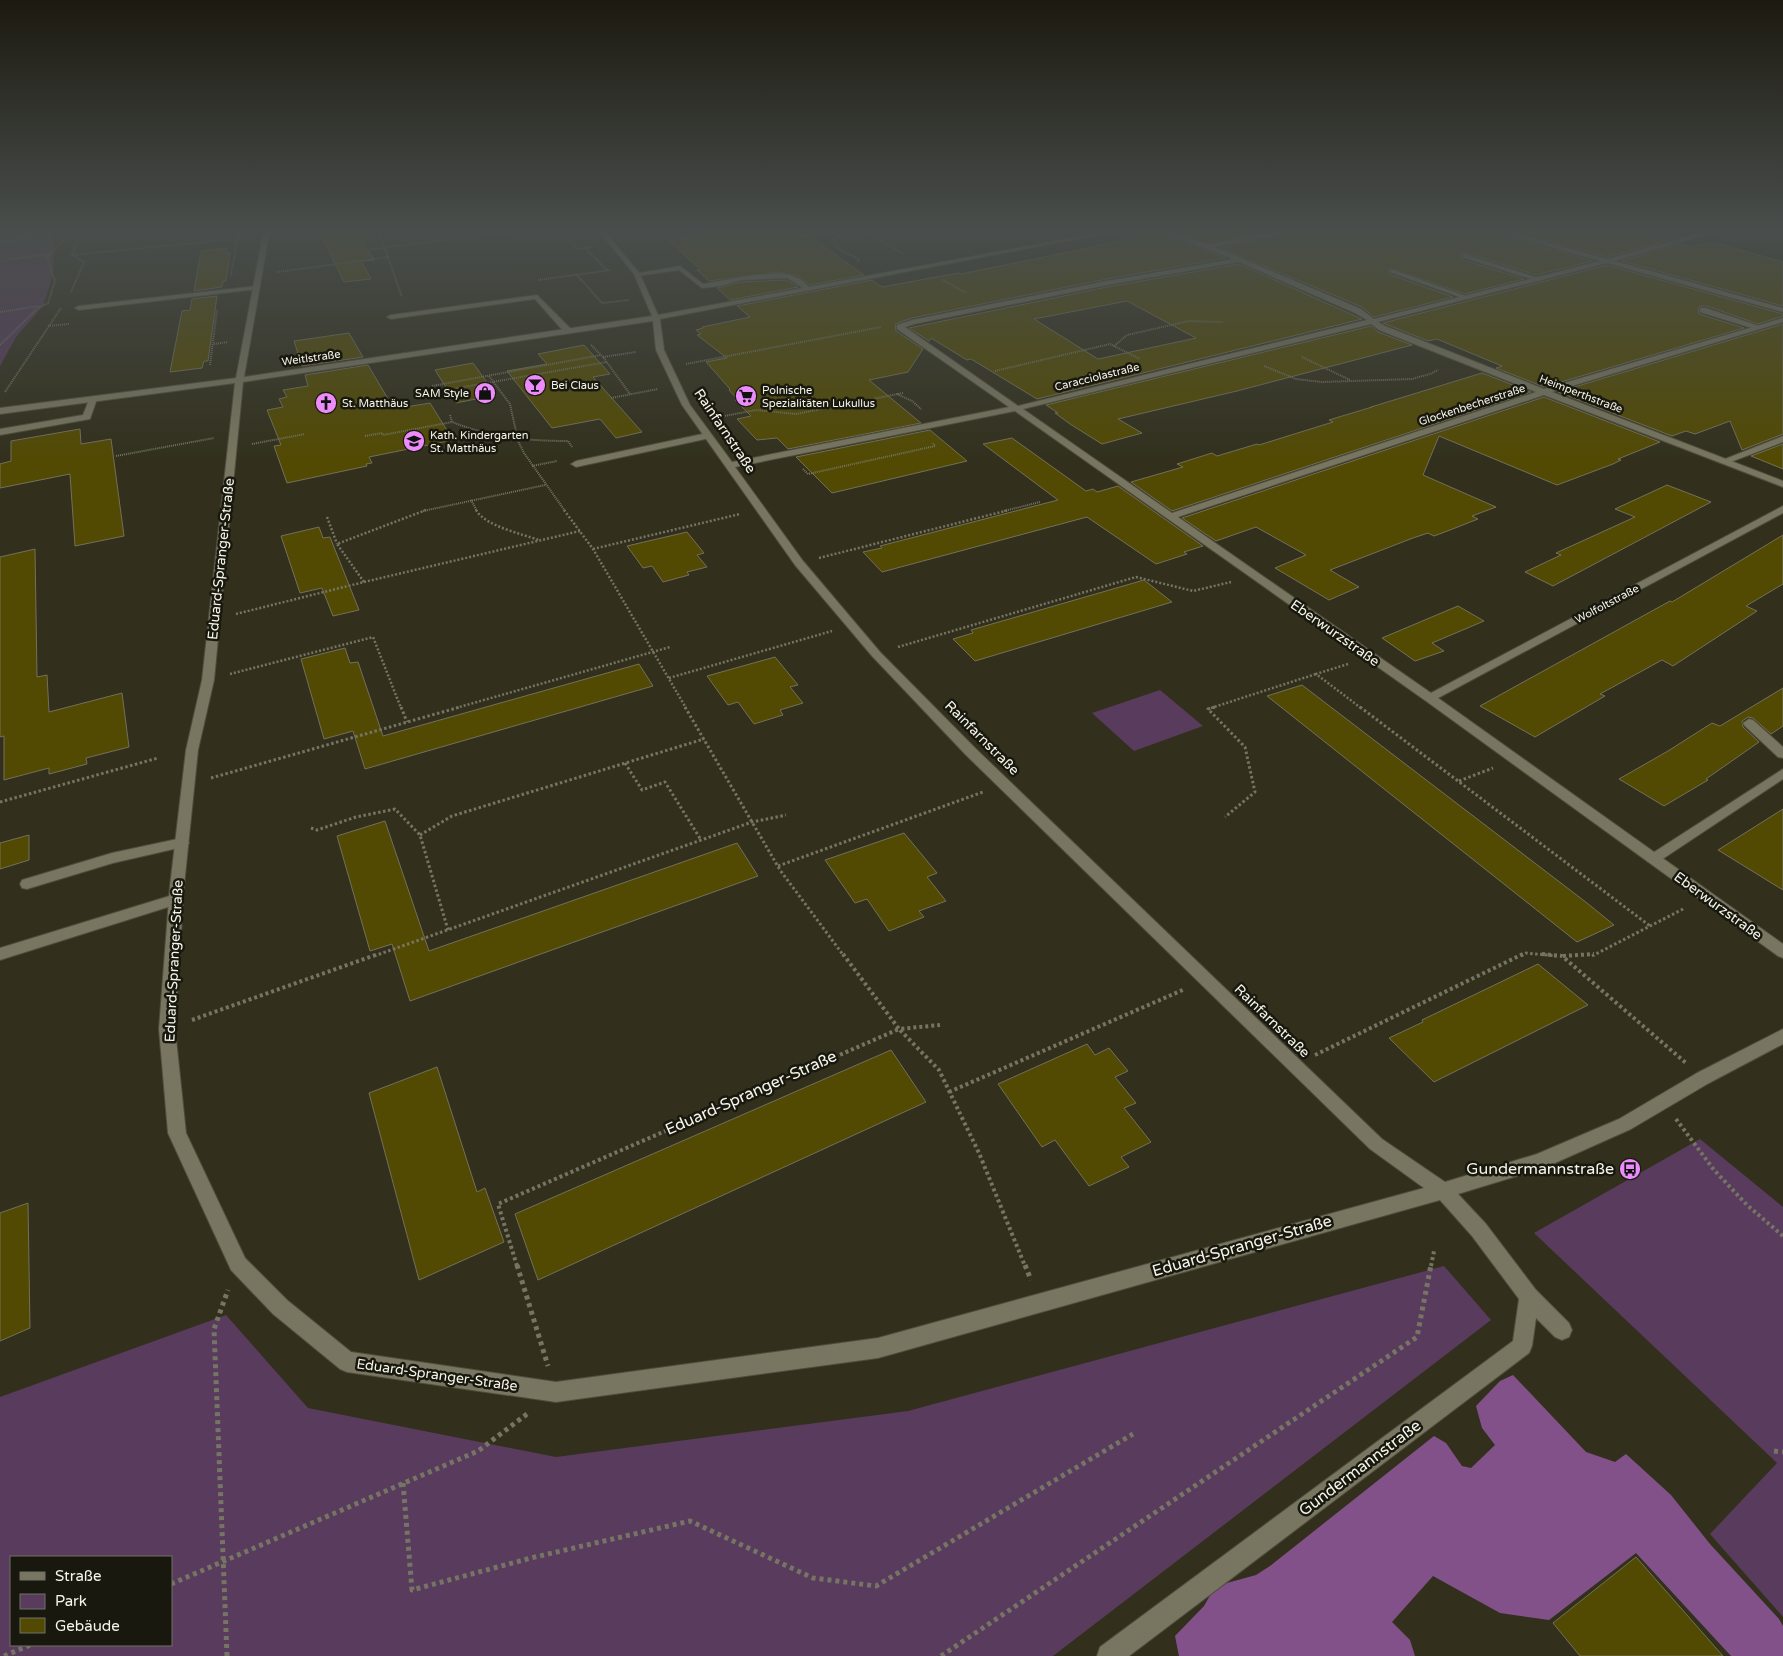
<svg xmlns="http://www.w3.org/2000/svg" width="1783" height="1656" font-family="'Varela Round',sans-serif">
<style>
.green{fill:#583b5d;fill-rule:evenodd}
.forest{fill:#83518a}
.building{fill:#524a03;stroke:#73705b;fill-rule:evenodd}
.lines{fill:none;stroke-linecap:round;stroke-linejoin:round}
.service-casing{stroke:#4f4d3c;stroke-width:2}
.minor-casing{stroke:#4f4d3c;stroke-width:2}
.path-far4{stroke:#767564;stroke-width:2;stroke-dasharray:1 1;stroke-linecap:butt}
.path-far3{stroke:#767564;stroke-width:2.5;stroke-dasharray:2 2;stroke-linecap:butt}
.path-far2{stroke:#767564;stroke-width:3;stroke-dasharray:2.5 2.5;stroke-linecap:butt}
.path-far1{stroke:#767564;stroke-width:4;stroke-dasharray:3 3;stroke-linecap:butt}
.path{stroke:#767564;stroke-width:5;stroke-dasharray:4 4;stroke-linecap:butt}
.service{fill:#787660;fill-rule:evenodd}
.minor{fill:#787660;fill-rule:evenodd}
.labels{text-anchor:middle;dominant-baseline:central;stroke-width:5;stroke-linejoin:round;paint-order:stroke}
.far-street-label{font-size:11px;fill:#f6f5e9;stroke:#19180f}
.far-poi-label{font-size:11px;fill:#f6f5e9;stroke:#19180f;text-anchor:start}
.street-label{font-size:14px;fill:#f6f5e9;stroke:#19180f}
.near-street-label{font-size:16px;fill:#f6f5e9;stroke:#19180f}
.near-poi-label{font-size:16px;fill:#f6f5e9;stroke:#19180f;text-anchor:end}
</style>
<rect width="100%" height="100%" fill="#32301d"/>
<!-- green -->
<g class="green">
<path d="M0,229H54L53,275L43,306L16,337L0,366Z"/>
<path d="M1160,690L1203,726L1134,751L1092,713Z"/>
<path d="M1700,1139L1783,1207V1617L1710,1534L1777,1463L1534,1233Z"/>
<path d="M1444,1266L1491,1320L1053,1656H0V1397L226,1315L308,1408L556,1457L908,1411ZM11,1557H171V1645H11Z"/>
</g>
<!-- forest -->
<path class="forest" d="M1513,1375L1586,1452L1615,1462L1626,1454L1671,1495L1710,1544L1779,1619L1783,1626V1656H1731L1636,1553L1549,1620L1500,1613L1433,1576L1392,1622L1410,1640L1415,1656H1179L1175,1636L1204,1606L1212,1592L1227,1583L1256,1575L1270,1566L1434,1436L1446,1443L1462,1466L1471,1468L1495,1445L1482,1428L1476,1406L1500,1381Z"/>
<!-- building -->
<g class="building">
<path d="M318,229H355L374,260L361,261L371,279L344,282Z"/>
<path d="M745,229H782L796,238L809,236L864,275L810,285L797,275L777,272L709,281L697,270H701L668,240Z"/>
<path d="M1185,229H1284L1208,242L1174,231Z"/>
<path d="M1304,229H1488L1490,232L1593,261L1536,275L1463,252L1459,256L1461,259L1524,279L1465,294L1390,268L1388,270L1389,274L1453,297L1374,317L1362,307L1221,248L1299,233Z"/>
<path d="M1503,229H1622L1666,241L1607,257Z"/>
<path d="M1161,233L1226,258L1107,279L912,318L895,324L896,331L923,349L908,372L869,380L921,423L788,449L777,438L757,440L737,419L751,416L735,400H738L729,390L730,389L706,362L727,358L697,335L701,334L696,330L703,328L702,327L750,317L737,306L872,280L882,287L958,273L961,274Z"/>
<path d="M1712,242L1783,262V306L1622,261L1680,244L1691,247Z"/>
<path d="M227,248L226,253H230L226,281H223L222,287L194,291L201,251Z"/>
<path d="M1239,264L1362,319L1037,399L971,359L967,360L931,338L929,341L909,328L1107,287ZM1127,301L1196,338L1098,359L1034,319Z"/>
<path d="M1607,265L1783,314V316L1758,324L1707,306H1700L1698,308L1699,314L1744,328L1544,387L1496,368L1502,366L1437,339L1428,341L1383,323Z"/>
<path d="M786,280L798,287L730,300L717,288L741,282Z"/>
<path d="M217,296L208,361H204L202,368L170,372L182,311L190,310L192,299Z"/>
<path d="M1783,324V434L1742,450L1730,421L1695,434L1686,431L1672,436L1558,392Z"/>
<path d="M1371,326L1378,332L1412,345L1237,391L1118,419L1142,433L1102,444L1070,424L1055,413H1058L1046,405Z"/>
<path d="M349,333L363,357L302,366L294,341Z"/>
<path d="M584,345L610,374L593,377L642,432L616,438L600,419L552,428L507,371L547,364L538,354Z"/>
<path d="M473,363L496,395L456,403L435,370Z"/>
<path d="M368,365L394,409L430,403L453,440L369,457L372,463L366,464L367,466L287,483L274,446L281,445L267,410L283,407L279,399L287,397L283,390L308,386L305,375Z"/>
<path d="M1482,373L1531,392L1172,511L1131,482L1183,467L1177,464L1212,453L1217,456L1257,444L1259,445L1333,422L1329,420L1372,407H1371Z"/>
<path d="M1544,397L1660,442L1618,459L1621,460L1613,464L1557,485L1439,436L1423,475L1496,507L1472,516L1478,519L1450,530L1434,536L1428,533L1413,538L1330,570L1359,587L1329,600L1275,568L1306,555L1256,527L1216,541L1182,518Z"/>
<path d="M80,429L81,444L111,439L124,536L75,546L70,474L0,488V464L11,461V441Z"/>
<path d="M930,430L967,461L832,493L796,457Z"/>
<path d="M1012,438L1086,491L1093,489L1097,492L1118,486L1203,546L1184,552L1187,554L1156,564L1087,517L882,572L863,552L882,548L880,546L1058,500L983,444Z"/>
<path d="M1783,444V469L1751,456Z"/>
<path d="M1667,485L1711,502L1553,586L1525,572L1561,555L1556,553L1635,517L1615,509Z"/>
<path d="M319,527L323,538L330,537L359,610L333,616L322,588L300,593L281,536Z"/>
<path d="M687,532L704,553L697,555L707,567L687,572L689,575L663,582L652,566L643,568L627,546Z"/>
<path d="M1783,535V584L1746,606L1757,611L1673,666L1662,660L1600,694L1605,696L1535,737L1480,706L1670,601L1672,602Z"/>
<path d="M35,549L37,677L47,675L49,712L122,693L129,747L86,758L87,764L49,774V768L4,780V736L0,737V557Z"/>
<path d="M1144,580L1172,602L975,661L953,639L973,633L971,630Z"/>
<path d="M1458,606L1484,621L1432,643L1444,651L1415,661L1382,638Z"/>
<path d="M345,648L350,663L358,662L383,736L639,664L653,686L365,769L353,731L324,739L301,659Z"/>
<path d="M775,657L798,685L790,687L803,703L780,710L783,715L754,724L738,702L728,705L707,676Z"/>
<path d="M1302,685L1587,903L1614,925L1577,942L1267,696Z"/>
<path d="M1783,688V726L1771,734L1753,718L1748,717L1742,721L1743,727L1759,742L1706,779L1708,780L1664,806L1619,779L1668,751L1712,723L1720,726Z"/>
<path d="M1783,809V890L1718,850Z"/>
<path d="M385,821L429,951L737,843L758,876L410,1001L392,944L370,951L337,836Z"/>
<path d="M904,833L937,873L927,877L946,901L919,911L924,917L889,931L867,899L855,903L825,860Z"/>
<path d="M29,835V860L0,869V843Z"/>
<path d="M1538,964L1588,1005L1434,1082L1389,1038L1423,1022L1422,1020Z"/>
<path d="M1087,1044L1095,1055L1109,1048L1128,1071L1115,1077L1136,1103L1124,1108L1151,1142L1121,1157L1129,1167L1089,1186L1055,1140L1042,1147L998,1084Z"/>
<path d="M891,1050L926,1102L538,1280L515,1214Z"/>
<path d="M437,1067L477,1192L485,1188L504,1242L419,1280L369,1093Z"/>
<path d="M28,1203L30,1328L0,1341V1213Z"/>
<path d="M1636,1557L1723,1656H1580L1553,1623Z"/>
</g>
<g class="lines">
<!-- service casing -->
<g class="service-casing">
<g id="service">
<path d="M1464,254L1538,278L1539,279L1534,280L1462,257L1461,256Z"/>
<path d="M680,266L703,284C724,281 779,267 796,277C802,279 807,285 811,289L806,290L787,278L741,280L720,286L702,288L679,270L637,276L634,274Z"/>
<path d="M1390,270H1394L1471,298L1465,299L1390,272Z"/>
<path d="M256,286L259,288L258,289L79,310L75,308L79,306Z"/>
<path d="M537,295L571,329V333H565L535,299L391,319L387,317L391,315Z"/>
<path d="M1700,308H1706L1762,327L1755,329L1700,312Z"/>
<path d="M90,397L97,399L90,419L0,435V429L83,415Z"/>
<path d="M707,433L710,434V438L576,467L571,464L576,461Z"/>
<path d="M1783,436V442L1728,463H1722L1720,461Z"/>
<path d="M1749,719L1753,720L1783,747V758L1778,757L1745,726L1743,723Z"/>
<path d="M1783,769V779L1658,862H1648L1646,859L1648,856Z"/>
<path d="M182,838L187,840L189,843L187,846L113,863L27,889L22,888L20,884L22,880L112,853Z"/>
<path d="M176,894L181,895L183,899L181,903L0,960V948Z"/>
<path d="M1529,1288L1536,1290L1569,1323L1572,1330L1569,1337L1562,1340L1555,1337L1522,1304L1519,1297L1522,1290Z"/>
</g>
</g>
<!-- minor casing -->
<g class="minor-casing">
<path id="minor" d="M264,229H270L244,377L652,316L634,274L597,229H603L640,274L658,315L1119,229H1129L660,319L664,350L690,405L732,462L1009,407L897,329V325L912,320L1107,281L1233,259L1155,229H1163L1208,244L1292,229H1302L1299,231L1215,247L1361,309L1374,319L1600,261L1491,230L1490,229H1498L1607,259L1716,229H1724L1723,230L1615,261L1783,308V312L1607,263L1378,322L1385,326L1544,389L1783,318V322L1552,392L1783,481V487L1544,395L1178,517L1431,693L1783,506V513L1438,698L1783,944V958L1778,956L1426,701L1015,411L735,467L803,561L880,652L976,749L1382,1139L1445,1182L1537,1154L1619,1119L1697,1073L1783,1029V1044L1709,1083L1631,1129L1546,1167L1458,1194L1486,1224L1536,1290L1539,1297L1532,1346L1529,1353L1129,1656H1097L1100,1647L1513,1341L1519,1299L1472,1236L1440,1200L878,1358L556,1402L347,1372L340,1369L273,1314L231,1270L168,1133L159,1029L170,886L186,750L202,680L235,383L0,414V408L236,378ZM1239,262L1355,313L1367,320L1018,406L905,327L914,324L1107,285ZM653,321L656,350L682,405L795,565L872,656L966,755L1370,1149L1424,1188L878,1338L556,1382L351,1352L287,1300L245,1258L186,1133L175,1029L184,886L198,750L214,680L243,382ZM1371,324L1379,330L1536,392L1172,513L1023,409Z"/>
</g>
<!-- path-far4 -->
<g class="path-far4">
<path d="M378,229L402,297"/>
<path d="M559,229L578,249L592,247"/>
<path d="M789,229L800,236L831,232L839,237L833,239L837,248L859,259L857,262"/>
<path d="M856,229L861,231"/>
<path d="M879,229L861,231L903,253"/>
<path d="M990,230L1024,229"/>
<path d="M563,239L584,236"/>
<path d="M0,242L59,234"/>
<path d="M585,248L607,270"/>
<path d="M367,250L531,229"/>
<path d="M72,255L247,238"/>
<path d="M0,261L49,254"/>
<path d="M277,272L389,257"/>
<path d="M231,275L239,229"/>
<path d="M577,275L602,303L629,300"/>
<path d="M538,280L611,270"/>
<path d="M943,280L966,293"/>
<path d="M71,292L84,262L72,255L83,229"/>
<path d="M0,312L39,306"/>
<path d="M48,326L69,324"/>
<path d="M214,344L228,342"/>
<path d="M0,345L38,308L48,303L55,281L47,257L65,238L54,229"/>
<path d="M591,345L603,357L630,394"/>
<path d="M1114,346L1127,335L1189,321L1223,322"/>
<path d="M603,357L636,352"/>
<path d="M1302,357L1350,380"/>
<path d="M686,364L881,327"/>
<path d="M210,365L217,310"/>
<path d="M1264,366L1296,379L1322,382L1412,379L1430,374L1438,370"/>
<path d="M995,371L1110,344L1140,359"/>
<path d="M489,376L510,404L518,441L524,453L565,511"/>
<path d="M432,386L601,355"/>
<path d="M5,392L61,308"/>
<path d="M435,392L607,362"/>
<path d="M897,394L912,401L921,409"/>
<path d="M611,398L658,389"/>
<path d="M450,415L452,422C490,437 527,441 568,441L572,447"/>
<path d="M719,417L756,410L796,414L903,393"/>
<path d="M365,436L382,433L383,435L452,422"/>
<path d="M252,444L305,434"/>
<path d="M116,456L214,438"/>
<path d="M532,466L557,461"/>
<path d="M803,469L808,474L935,446L933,443"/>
<path d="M471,500L477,511"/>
<path d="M423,511L545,485"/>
<path d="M1004,511L1040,502"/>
</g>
<!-- path-far3 -->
<g class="path-far3">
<path d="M476,510C485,526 522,534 539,540"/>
<path d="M564,510L593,549L686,708"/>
<path d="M327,517L337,544"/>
<path d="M593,549L740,514"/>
<path d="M819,558L1009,510"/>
<path d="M364,582L580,531"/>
<path d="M236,614L364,582L337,544L426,510"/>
<path d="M898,647L1136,577L1193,591L1231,582"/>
<path d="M1348,664L1316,674L1361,708"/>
<path d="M230,674L373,637L401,708"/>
<path d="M669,678L832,631"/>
<path d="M456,708L670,647"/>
<path d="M1211,708L1316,674"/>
</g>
<!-- path-far2 -->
<g class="path-far2">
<path d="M401,707L407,722"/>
<path d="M685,707L780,870L844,956"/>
<path d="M1215,707L1208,709L1245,747L1255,792L1225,817"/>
<path d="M1360,707L1650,926"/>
<path d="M625,763L642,790L665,782L701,840"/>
<path d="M211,778L460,707"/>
<path d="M1459,781L1493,768"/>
<path d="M0,802L158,758"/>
<path d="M311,828L317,830L356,817L395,809L420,835L448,930"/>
<path d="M420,835L452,816L704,739"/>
<path d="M778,866L983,792"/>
<path d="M374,956L752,822L786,815"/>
<path d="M1521,956L1526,953L1557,956"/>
<path d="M1592,956L1685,908"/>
</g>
<!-- path-far1 -->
<g class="path-far1">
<path d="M843,954L899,1029L940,1025"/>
<path d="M1542,954L1562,956L1686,1063"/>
<path d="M1563,956L1594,954"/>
<path d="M192,1020L378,954"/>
<path d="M1315,1055L1523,954"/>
<path d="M949,1092L1185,989"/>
<path d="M1676,1119L1714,1170L1747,1205L1783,1236"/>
<path d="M517,1266L498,1204L899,1029L939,1070L979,1153L1025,1266"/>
<path d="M1431,1266L1434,1251"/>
</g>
<!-- path -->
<g class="path">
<path d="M517,1265L548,1366"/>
<path d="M1025,1265L1031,1280"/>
<path d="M1774,1451L1783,1452"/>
<path d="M403,1483L412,1590L531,1558L690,1521L813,1578L876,1586L1133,1434"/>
<path d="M171,1584L478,1451L527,1414"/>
<path d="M4,1656L30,1645"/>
<path d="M227,1656L214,1329L228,1290"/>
<path d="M941,1656L1417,1337L1431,1265"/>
</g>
<!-- service -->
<use href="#service" class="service"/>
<!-- minor -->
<use href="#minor" class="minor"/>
</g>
<!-- sky -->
<linearGradient id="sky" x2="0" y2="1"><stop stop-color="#1c1a10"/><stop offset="0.5" stop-color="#494e4c"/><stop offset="1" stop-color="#494e4c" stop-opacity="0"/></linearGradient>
<rect width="1783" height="460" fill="url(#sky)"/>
<!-- icons -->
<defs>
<g id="bar-disc" transform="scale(1.125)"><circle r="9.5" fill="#ec8cfb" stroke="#19180f"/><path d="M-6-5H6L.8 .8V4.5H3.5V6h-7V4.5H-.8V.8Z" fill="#111"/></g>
<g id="shop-disc" transform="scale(1.125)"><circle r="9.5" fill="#ec8cfb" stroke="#19180f"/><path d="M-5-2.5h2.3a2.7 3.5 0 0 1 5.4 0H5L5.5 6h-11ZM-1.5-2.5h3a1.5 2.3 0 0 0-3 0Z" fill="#111"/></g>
<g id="supermarket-disc" transform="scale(1.125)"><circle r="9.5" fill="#ec8cfb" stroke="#19180f"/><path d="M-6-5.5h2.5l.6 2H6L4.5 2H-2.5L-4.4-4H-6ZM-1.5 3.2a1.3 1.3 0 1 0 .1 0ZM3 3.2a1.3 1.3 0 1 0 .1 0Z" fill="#111"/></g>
<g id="church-disc" transform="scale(1.125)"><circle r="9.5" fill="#ec8cfb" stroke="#19180f"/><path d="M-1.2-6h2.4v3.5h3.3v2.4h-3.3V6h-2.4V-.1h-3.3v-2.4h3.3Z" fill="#111"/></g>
<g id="school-disc" transform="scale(1.125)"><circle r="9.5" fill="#ec8cfb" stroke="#19180f"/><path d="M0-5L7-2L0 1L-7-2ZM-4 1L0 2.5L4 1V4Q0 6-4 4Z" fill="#111"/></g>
<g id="bus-disc" transform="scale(1.125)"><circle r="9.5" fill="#ec8cfb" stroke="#19180f"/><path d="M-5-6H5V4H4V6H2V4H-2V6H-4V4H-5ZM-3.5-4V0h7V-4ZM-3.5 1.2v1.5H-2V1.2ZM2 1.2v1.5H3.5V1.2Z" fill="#111"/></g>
</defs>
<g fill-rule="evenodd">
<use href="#bar-disc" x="535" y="385"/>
<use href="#shop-disc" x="485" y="393"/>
<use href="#supermarket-disc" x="746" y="396"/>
<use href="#church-disc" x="326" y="403"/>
<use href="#school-disc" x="414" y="441"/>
<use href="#bus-disc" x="1630" y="1169"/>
</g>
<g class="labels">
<!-- far-street labels -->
<g class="far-street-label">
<text transform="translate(311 358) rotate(-8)">Weitlstraße</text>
<text transform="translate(1097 377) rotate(-14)">Caracciolastraße</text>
<text transform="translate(1581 394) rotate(21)">Heimperthstraße</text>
<text transform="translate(1472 405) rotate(-18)">Glockenbecherstraße</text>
<text transform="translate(1607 604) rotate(-28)">Wolfoltstraße</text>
</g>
<!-- far-poi labels -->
<g class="far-poi-label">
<text x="551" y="385">Bei Claus</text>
<text x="762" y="390">Polnische<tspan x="762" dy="13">Spezialitäten Lukullus</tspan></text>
<text x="469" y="393" text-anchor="end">SAM Style</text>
<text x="342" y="403">St. Matthäus</text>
<text x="430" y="435">Kath. Kindergarten<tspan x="430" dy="13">St. Matthäus</tspan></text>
</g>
<!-- street labels -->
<g class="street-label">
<text transform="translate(725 431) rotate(56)">Rainfarnstraße</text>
<text transform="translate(221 559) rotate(-84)">Eduard-Spranger-Straße</text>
<text transform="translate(1335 633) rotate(35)">Eberwurzstraße</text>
<text transform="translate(982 738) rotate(45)">Rainfarnstraße</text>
<text transform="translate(1718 906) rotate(36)">Eberwurzstraße</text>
<text transform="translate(174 961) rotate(-87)">Eduard-Spranger-Straße</text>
<text transform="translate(1272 1021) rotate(44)">Rainfarnstraße</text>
<text transform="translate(437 1375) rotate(8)">Eduard-Spranger-Straße</text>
</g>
<!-- near-street labels -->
<g class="near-street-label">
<text transform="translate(751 1093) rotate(-24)">Eduard-Spranger-Straße</text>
<text transform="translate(1242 1246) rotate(-16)">Eduard-Spranger-Straße</text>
<text transform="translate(1360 1468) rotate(-37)">Gundermannstraße</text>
</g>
<!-- near-poi labels -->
<g class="near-poi-label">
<text x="1614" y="1169">Gundermannstraße</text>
</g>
</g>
<!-- legend -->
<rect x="10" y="1556" width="162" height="90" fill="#19180f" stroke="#717066"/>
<rect x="20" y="1572" width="25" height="8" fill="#787660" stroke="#717066"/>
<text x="55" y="1581" font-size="15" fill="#f6f5e9">Straße</text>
<rect x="20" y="1594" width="25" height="15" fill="#583b5d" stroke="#717066"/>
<text x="55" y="1606" font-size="15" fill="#f6f5e9">Park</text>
<rect x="20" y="1618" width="25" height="15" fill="#524a03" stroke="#717066"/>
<text x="55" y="1631" font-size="15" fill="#f6f5e9">Gebäude</text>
</svg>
